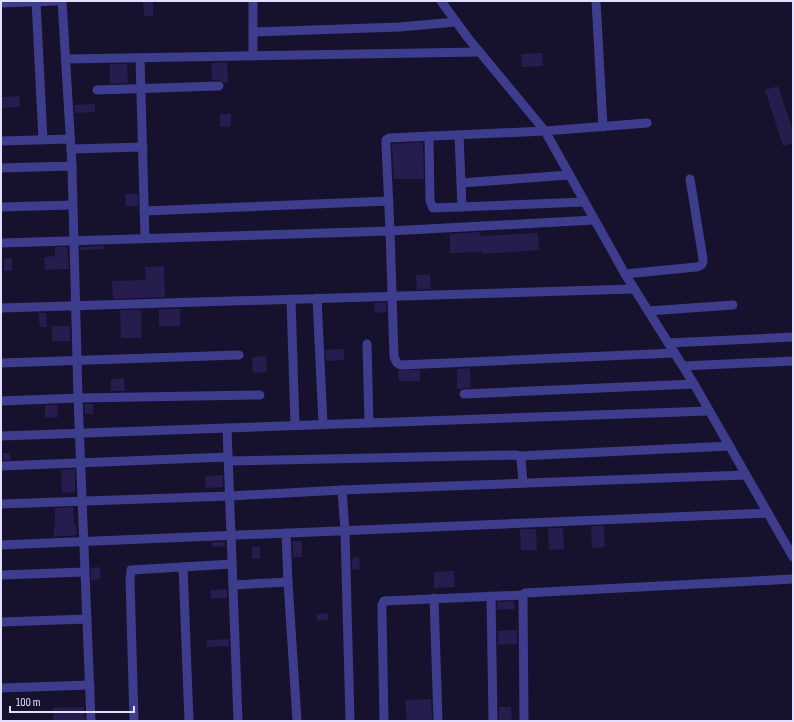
<svg xmlns="http://www.w3.org/2000/svg" width="794" height="722" font-family="'Sofia Sans Condensed',sans-serif">
<style>
.building{fill:#261d4e}
.lines{fill:none;stroke-linecap:round;stroke-linejoin:round}
.minor{stroke:#3e3c8d;stroke-width:9}
</style>
<rect width="100%" height="100%" fill="#16112d"/>
<!-- building -->
<g class="building">
<path d="M143,1H153V16H144Z"/>
<path d="M542,53L543,66L522,67L521,54Z"/>
<path d="M227,62L228,83H224L219,80H212L211,63Z"/>
<path d="M110,64H127L128,83L110,84Z"/>
<path d="M778,86L793,131V143L783,146L765,90Z"/>
<path d="M19,96L20,107L1,108V97Z"/>
<path d="M95,104V112L75,113L74,105Z"/>
<path d="M220,114H231V126L220,127Z"/>
<path d="M423,142L424,179H394L392,144Z"/>
<path d="M125,194H138V206H126Z"/>
<path d="M480,232V236L538,233L539,250L482,254V252L450,253V234Z"/>
<path d="M103,246L104,249L80,250V247Z"/>
<path d="M55,247H67L69,269L45,270L44,257L55,256Z"/>
<path d="M12,258V271H4V259Z"/>
<path d="M164,266L165,297L113,299L112,281L146,280L145,267Z"/>
<path d="M430,274L431,289L417,290L416,275Z"/>
<path d="M386,302L387,312L375,313L374,303Z"/>
<rect x="159" y="309" width="21" height="17"/>
<path d="M120,310H141L142,338H121Z"/>
<path d="M38,313H46L47,327H40Z"/>
<rect x="52" y="326" width="18" height="15"/>
<path d="M344,349V360L326,361L325,350Z"/>
<path d="M266,356L267,372L253,373L252,357Z"/>
<path d="M470,368L471,388L457,389V369Z"/>
<path d="M398,370H420V381H399Z"/>
<path d="M124,378L125,391H111V379Z"/>
<path d="M84,404H93V414H85Z"/>
<path d="M45,405H57L58,417L45,418Z"/>
<path d="M3,453H10L11,460H3Z"/>
<path d="M75,469V492L62,493L61,470Z"/>
<path d="M223,475V487L206,488L205,476Z"/>
<path d="M73,507L74,526H76L77,535L54,537V527H55V508Z"/>
<path d="M591,526H604L605,547L592,548Z"/>
<path d="M548,528H563L564,549L549,550Z"/>
<path d="M520,529H536L537,550H521Z"/>
<path d="M292,541H302V557H293Z"/>
<path d="M212,542H225V546L212,547Z"/>
<rect x="252" y="547" width="8" height="12"/>
<path d="M359,557L360,569L352,570V558Z"/>
<path d="M100,567V579L91,580V568Z"/>
<path d="M454,571L455,587L434,588V572Z"/>
<path d="M227,589V598L211,599L210,590Z"/>
<path d="M514,601L515,609L497,610V602Z"/>
<path d="M328,613V620L317,621V614Z"/>
<path d="M517,630V644L498,645V631Z"/>
<path d="M229,639V646L207,647V640Z"/>
<path d="M431,699L432,721H407L405,700Z"/>
<path d="M84,707L85,720L53,721V708Z"/>
<path d="M499,707H511L512,721H499Z"/>
</g>
<g class="lines">
<!-- minor -->
<g class="minor">
<path d="M36,1L43,140"/>
<path d="M62,1L72,166L78,398L91,721"/>
<path d="M441,1L468,38L545,131L625,274L694,384L793,557"/>
<path d="M596,1L603,127"/>
<path d="M1,3L56,1"/>
<path d="M253,32L400,27L455,22"/>
<path d="M253,56V1"/>
<path d="M140,58L145,238"/>
<path d="M66,59L479,52"/>
<path d="M97,90L219,86"/>
<path d="M647,123L545,131L389,138L386,140V144L390,231L394,357L397,363L401,365L675,353"/>
<path d="M459,135L462,207"/>
<path d="M429,136L430,201L433,208L584,202"/>
<path d="M1,141L70,139"/>
<path d="M71,149L143,147"/>
<path d="M1,168L72,166"/>
<path d="M461,183L569,175"/>
<path d="M1,207L72,205"/>
<path d="M144,211L389,201"/>
<path d="M1,243L390,231L594,220"/>
<path d="M625,274L696,267C701,266 703,265 703,259L690,179"/>
<path d="M317,298L323,424"/>
<path d="M291,299L295,425"/>
<path d="M1,308L634,289"/>
<path d="M648,311L733,305"/>
<path d="M668,343L793,337"/>
<path d="M367,344L369,423"/>
<path d="M1,363L239,355"/>
<path d="M683,366L793,361"/>
<path d="M464,394L694,384"/>
<path d="M1,401L78,398L260,395"/>
<path d="M227,428L238,721"/>
<path d="M1,436L709,411"/>
<path d="M519,456L730,446"/>
<path d="M228,461L516,455L519,456L521,459L523,483"/>
<path d="M1,466L228,457"/>
<path d="M342,490L345,531L350,721"/>
<path d="M1,504L230,496L342,490L746,475"/>
<path d="M286,533L288,582L297,721"/>
<path d="M1,545L768,513"/>
<path d="M183,567L189,721"/>
<path d="M1,575L85,572"/>
<path d="M233,585L288,582"/>
<path d="M491,596L493,721"/>
<path d="M434,598L438,721"/>
<path d="M1,622L87,619"/>
<path d="M1,688L90,685"/>
<path d="M134,721L130,580L131,570L232,564"/>
<path d="M384,721L382,615V605L384,601L523,595"/>
<path d="M524,721L523,597L525,593L793,579"/>
</g>
</g>
<!-- border -->
<rect width="794" height="722" fill="none" stroke="#e1deff" stroke-width="4"/>
<!-- scale -->
<path d="M10 706v6h124v-6" fill="none" stroke="#e1deff" stroke-width="2"/>
<text x="16" y="706" font-size="12" fill="#e1deff" stroke="#16112d" stroke-width="3" paint-order="stroke">100 m</text>
</svg>
